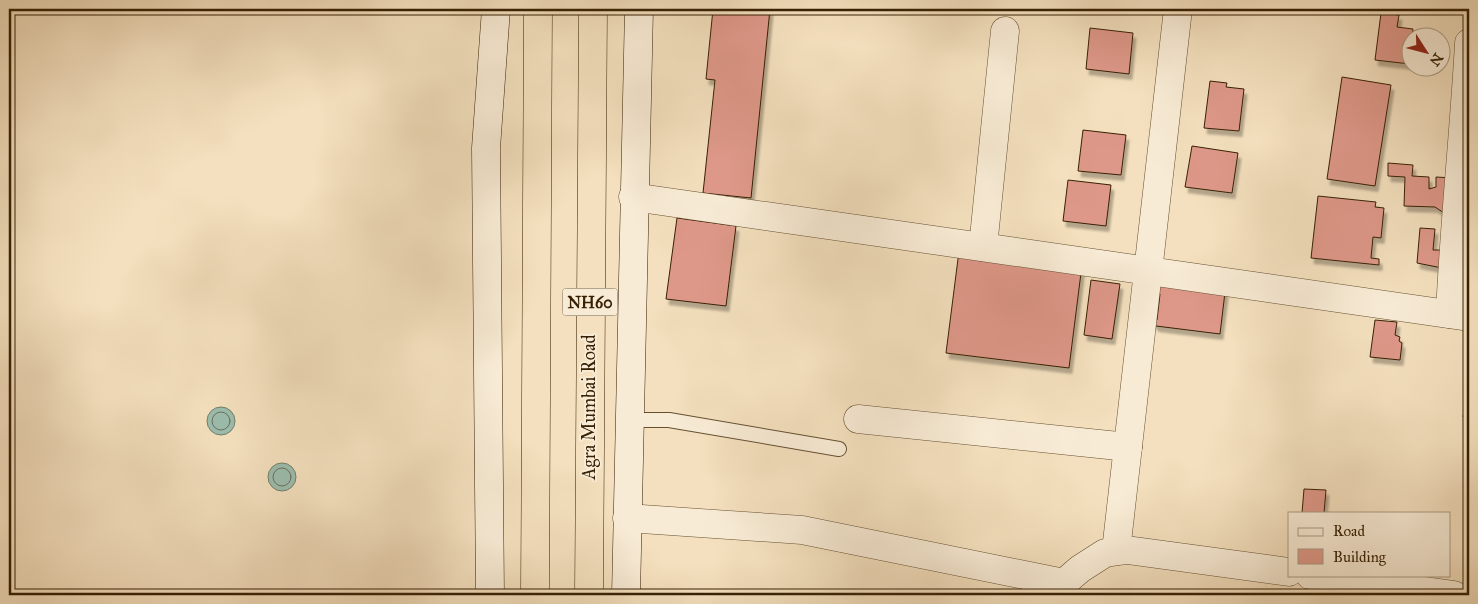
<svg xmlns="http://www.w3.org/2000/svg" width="1478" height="604" font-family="'IM FELL Great Primer',serif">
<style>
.water{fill:#9cbdae;stroke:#747e6a}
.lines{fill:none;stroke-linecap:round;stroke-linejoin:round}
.shore{stroke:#6a6e59;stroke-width:1}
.building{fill:#de9889;stroke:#372004;filter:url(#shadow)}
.lane-casing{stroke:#665032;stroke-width:16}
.street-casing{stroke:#665032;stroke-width:29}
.secondary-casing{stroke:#372004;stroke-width:29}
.highway-casing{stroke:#372004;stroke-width:29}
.lane{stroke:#f8ebd5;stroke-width:14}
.street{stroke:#f8ebd5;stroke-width:28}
.secondary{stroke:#f8ebd5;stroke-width:28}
.highway{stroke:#f4e0be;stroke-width:28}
.labels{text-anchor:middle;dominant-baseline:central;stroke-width:4;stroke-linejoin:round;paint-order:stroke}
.shield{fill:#f8ebd5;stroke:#715d43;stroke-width:1}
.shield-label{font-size:16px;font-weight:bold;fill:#372004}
.street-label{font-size:18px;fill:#372004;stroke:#f8ebd5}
</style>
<defs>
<filter id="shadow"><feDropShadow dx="3" dy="5.5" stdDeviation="1" flood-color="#0004"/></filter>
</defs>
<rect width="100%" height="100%" fill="#f4e0be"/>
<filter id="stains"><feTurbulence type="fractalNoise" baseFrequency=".004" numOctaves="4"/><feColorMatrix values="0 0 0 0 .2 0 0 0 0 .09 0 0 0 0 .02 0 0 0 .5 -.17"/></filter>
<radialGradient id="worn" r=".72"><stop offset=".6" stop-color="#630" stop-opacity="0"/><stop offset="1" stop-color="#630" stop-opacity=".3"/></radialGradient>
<!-- water -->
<g class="water">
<circle cx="221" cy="421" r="14"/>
<circle cx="282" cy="477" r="14"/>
</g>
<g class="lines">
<!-- shore -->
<g class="shore">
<circle cx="221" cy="421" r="9"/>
<circle cx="282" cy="477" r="9"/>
</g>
</g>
<!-- building -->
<g class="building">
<path d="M713,9H770L751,198L703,193L715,80L706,79Z"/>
<path d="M1381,13L1399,15L1397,27L1413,29L1412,38H1410V64L1375,60Z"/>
<path d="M1090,28L1133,33L1129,74L1086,69Z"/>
<path d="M1342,77L1391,85L1375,186L1327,179Z"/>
<path d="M1210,81L1227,83L1226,87L1244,89L1239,131L1204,128Z"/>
<path d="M1083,130L1126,135L1121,175L1078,171Z"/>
<path d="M1192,146L1238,153L1232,193L1185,187Z"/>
<path d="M1388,163L1413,165L1412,176L1429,177V189L1436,187V177L1453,178L1450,217L1435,207L1404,206L1405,177L1388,176Z"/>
<path d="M1068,180L1111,185L1106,226L1063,221Z"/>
<path d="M1318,196L1376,202L1375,207L1384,208L1381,238L1373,237L1371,258L1379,259V265L1311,258Z"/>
<path d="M677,218L736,226L726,306L666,299Z"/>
<path d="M1420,228L1435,229L1433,250H1443L1442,268L1417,263Z"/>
<path d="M959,251L1082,265L1069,368L946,353Z"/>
<path d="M1161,276L1226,284L1220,334L1156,326L1152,322V319L1157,320L1160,294L1152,293Z"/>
<path d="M1091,280L1120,284L1112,339L1084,335Z"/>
<path d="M1375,320L1397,322L1395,335L1400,337L1399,341L1402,343L1400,360L1370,357Z"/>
<path d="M1469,378V418L1463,417Z"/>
<path d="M1304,489L1326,490L1324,513H1302Z"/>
</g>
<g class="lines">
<!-- lane casing -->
<g class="lane-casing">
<path id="lane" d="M629,420H669L839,449"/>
</g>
<!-- street casing -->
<g class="street-casing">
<g id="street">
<path d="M633,197L1469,317"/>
<path d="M983,247L1005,31"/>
<path d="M1450,314C1454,224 1464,134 1469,43"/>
<path d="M858,419L1128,447"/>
<path d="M627,518L802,530L1064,583"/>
<path d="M1116,551L1178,9"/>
<path d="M1310,575L1454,595"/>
<path d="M1050,595L1080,569L1105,553L1127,550L1289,572"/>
</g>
</g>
<!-- secondary casing -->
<g class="secondary-casing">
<g id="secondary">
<path d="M490,595L486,148L496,9"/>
<path d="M626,595L639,9"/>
</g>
</g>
<!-- highway casing -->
<g class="highway-casing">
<g id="highway">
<path d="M535,595L538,9"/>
<path d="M589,595L593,9"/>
</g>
</g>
<!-- lane -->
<use href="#lane" class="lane"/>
<!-- street -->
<use href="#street" class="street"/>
<!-- secondary -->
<use href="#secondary" class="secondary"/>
<!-- highway -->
<use href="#highway" class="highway"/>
</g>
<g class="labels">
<!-- shield labels -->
<rect class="shield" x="562.5" y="288.5" width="55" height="27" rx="4"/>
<g class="shield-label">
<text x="590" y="302">NH60</text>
</g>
<!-- street labels -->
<g class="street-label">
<text transform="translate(589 407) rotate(-90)">Agra Mumbai Road</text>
</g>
</g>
<!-- margin -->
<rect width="1478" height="604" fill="none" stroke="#f4e0be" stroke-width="30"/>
<rect x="10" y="10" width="1458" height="584" fill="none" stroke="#372004" stroke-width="2.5"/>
<rect x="15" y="15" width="1448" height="574" fill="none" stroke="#372004"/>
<!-- legend -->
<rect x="1288" y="512" width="162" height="65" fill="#f8ebd5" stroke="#ab9a81"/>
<rect x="1298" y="528" width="25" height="8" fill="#f8ebd5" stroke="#ab9a81"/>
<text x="1333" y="536" font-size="15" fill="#372004">Road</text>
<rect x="1298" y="549" width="25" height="15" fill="#de9889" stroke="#ab9a81"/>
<text x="1333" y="562" font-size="15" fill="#372004">Building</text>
<!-- north arrow -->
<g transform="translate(1426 52) rotate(126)"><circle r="24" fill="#f8ebd5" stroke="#ab9a81"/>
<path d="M0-4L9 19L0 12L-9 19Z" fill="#8f2418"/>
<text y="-8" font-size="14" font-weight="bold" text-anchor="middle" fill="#372004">N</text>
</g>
<rect width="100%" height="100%" filter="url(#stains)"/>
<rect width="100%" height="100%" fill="url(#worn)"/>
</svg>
